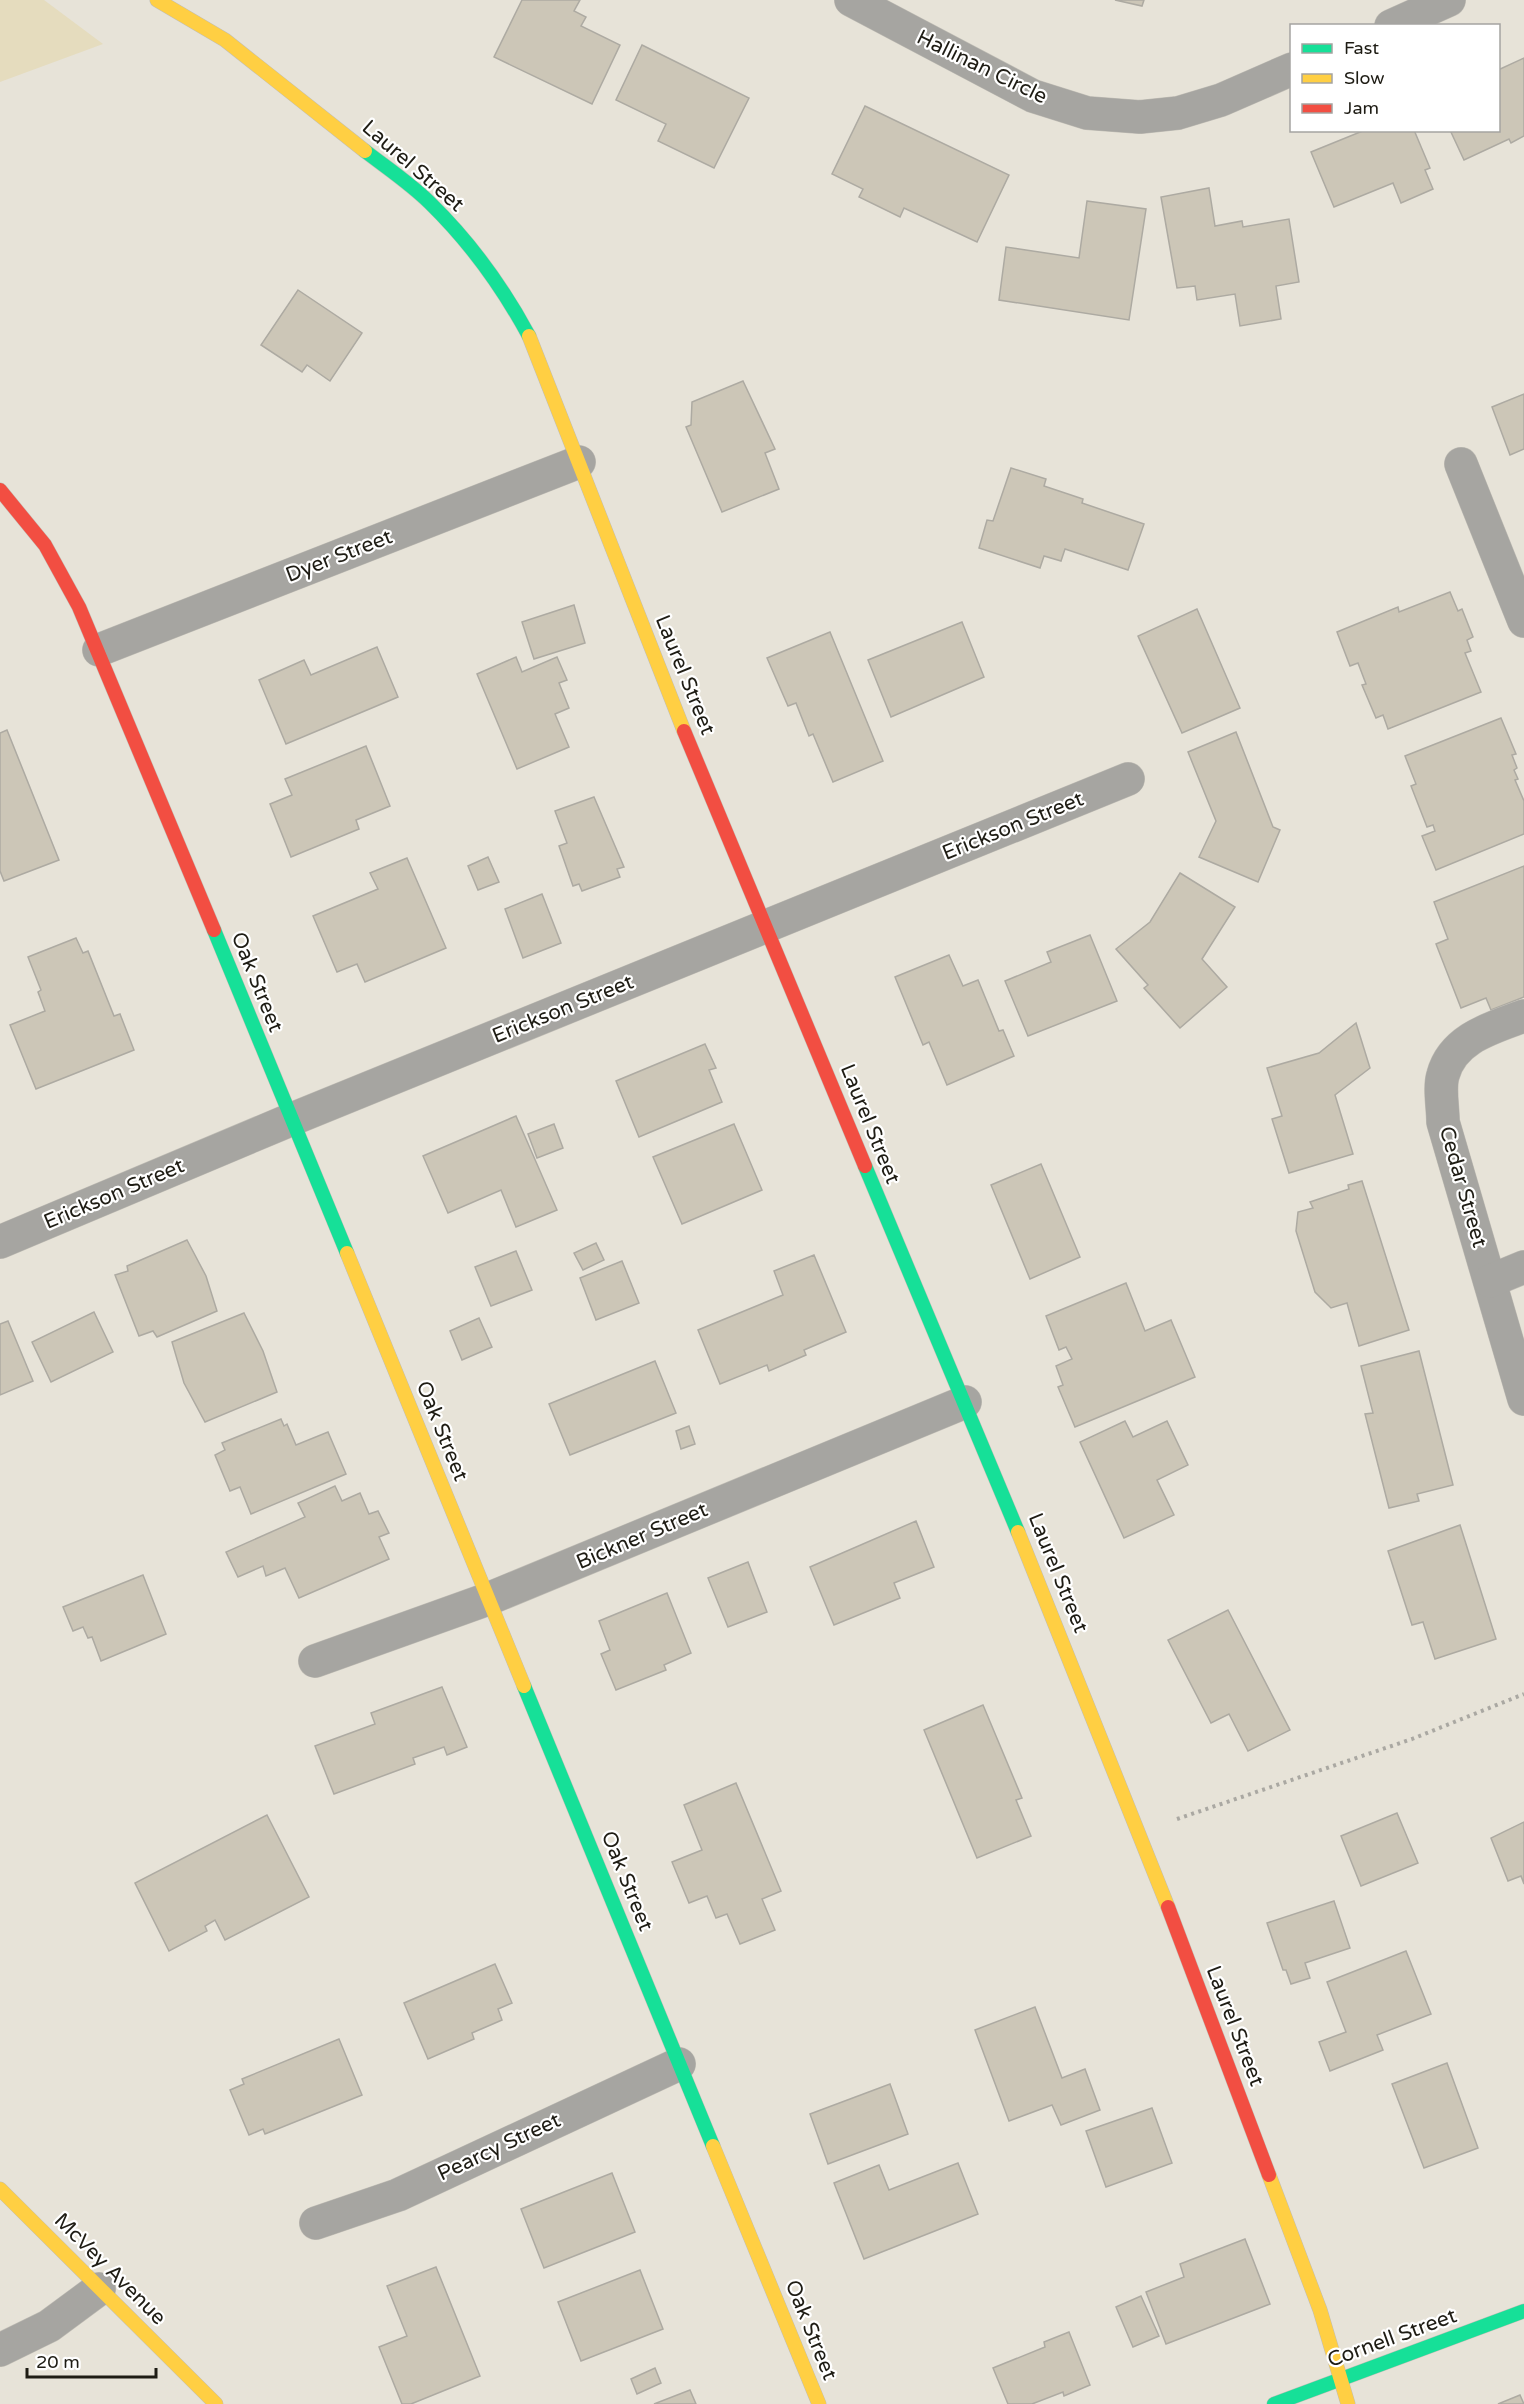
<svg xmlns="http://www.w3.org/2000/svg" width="1524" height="2404" font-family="'Varela Round',sans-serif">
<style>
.green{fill:#e5dcbe}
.building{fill:#ccc6b7;stroke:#adaaa2;stroke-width:1.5}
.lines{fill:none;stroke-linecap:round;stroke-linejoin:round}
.street-casing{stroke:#c1beb6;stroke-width:34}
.fast-casing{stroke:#c1beb6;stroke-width:15}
.slow-casing{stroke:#c1beb6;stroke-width:15}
.jam-casing{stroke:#c1beb6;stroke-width:15}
.path{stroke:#aaa8a2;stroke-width:4;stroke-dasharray:3 4.5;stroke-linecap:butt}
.street{stroke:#a6a5a1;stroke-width:33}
.fast{stroke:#16e098;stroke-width:14}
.slow{stroke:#ffcf43;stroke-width:14}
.jam{stroke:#f24e42;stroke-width:14}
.labels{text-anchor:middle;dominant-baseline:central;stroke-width:4.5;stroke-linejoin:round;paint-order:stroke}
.street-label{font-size:21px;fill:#1e1c14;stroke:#fff}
</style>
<rect width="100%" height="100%" fill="#e7e3d8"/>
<!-- green -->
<path class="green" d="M0,0H44L103,44L0,82Z"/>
<!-- building -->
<g class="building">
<path d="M522,0H580L574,11L586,17L581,26L620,45L592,104L494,57Z"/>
<path d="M1115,0H1144L1142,6Z"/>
<path d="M642,45L749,98L714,168L658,141L666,124L616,100Z"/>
<path d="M1524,58V136L1511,143L1509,139L1464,160L1450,130H1498V70Z"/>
<path d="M865,106L1009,175L977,242L904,208L900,217L859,197L863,189L832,174Z"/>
<path d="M1365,130H1414L1430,168L1425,170L1433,189L1401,203L1393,183L1334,207L1311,152Z"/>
<path d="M1209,188L1215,226L1242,221L1243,227L1289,219L1299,282L1276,286L1281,319L1240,326L1235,294L1197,300L1195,286L1177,288L1161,197Z"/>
<path d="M1087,201L1146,209L1129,320L999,300L1006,247L1079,258Z"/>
<path d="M298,290L362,333L330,381L307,365L302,372L261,345Z"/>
<path d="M743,381L775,449L765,453L779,489L722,512L686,427L691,425L692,402Z"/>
<path d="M1524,394V449L1510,455L1492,407Z"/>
<path d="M1011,468L1046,479L1044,486L1083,499L1082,503L1144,524L1128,570L1065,549L1061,561L1044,556L1040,568L979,548L987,520L993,521Z"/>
<path d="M1450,592L1458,611L1462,609L1473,637L1467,640L1471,651L1465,653L1481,692L1388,729L1383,715L1376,718L1362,685L1366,684L1358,663L1350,666L1337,632L1398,607L1399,612Z"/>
<path d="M574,605L585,643L534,659L522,622Z"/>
<path d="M1197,609L1240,708L1182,733L1138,636Z"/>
<path d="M962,622L984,677L891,717L868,660Z"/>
<path d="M830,632L883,761L833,782L813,734L809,736L796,703L788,706L767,658Z"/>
<path d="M377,647L398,697L286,744L259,680L304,660L311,675Z"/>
<path d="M516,657L522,672L557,657L567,680L559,683L569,708L555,714L569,747L517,769L477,674Z"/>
<path d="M1501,718L1516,754L1512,755L1517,768L1514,770L1518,779L1515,780L1524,801V834L1436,870L1422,836L1435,831L1433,825L1427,827L1411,786L1416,784L1405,756Z"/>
<path d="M7,730L59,860L4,881L0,871V733Z"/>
<path d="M1236,732L1273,827L1280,830L1258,882L1199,857L1216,821L1188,752Z"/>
<path d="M366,746L390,806L356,820L359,829L291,857L270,804L292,795L285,779Z"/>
<path d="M594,797L624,867L617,869L620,877L582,891L579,884L573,886L559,846L567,843L555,811Z"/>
<path d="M488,857L499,882L478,890L468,866Z"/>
<path d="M407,858L446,948L365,982L357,964L337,972L313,916L378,889L370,873Z"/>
<path d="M1524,866V997L1491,1010L1486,998L1461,1008L1436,944L1448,939L1434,902Z"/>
<path d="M1180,873L1235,907L1202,959L1227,987L1180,1028L1144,988L1148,985L1116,949L1150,922Z"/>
<path d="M542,894L561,943L523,958L505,909Z"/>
<path d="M1090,935L1117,1001L1028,1036L1005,981L1051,962L1047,952Z"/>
<path d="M76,938L83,953L88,951L114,1016L120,1014L134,1050L36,1089L10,1025L45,1011L38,992L41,990L28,957Z"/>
<path d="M949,955L963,986L978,980L999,1031L1003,1030L1014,1056L947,1085L929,1042L923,1045L895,977Z"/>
<path d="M1356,1023L1370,1068L1335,1095L1353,1154L1289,1173L1272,1119L1282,1116L1267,1068L1319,1053Z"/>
<path d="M705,1044L716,1068L709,1070L722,1102L639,1137L616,1081Z"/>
<path d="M516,1116L557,1210L516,1227L501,1190L448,1213L423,1156Z"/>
<path d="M554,1124L563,1148L537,1158L528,1134Z"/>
<path d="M734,1124L762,1190L682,1224L653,1157Z"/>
<path d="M1041,1164L1080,1257L1030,1279L991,1185Z"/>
<path d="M1362,1181L1409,1330L1359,1346L1347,1303L1331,1308L1315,1292L1296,1231L1298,1212L1313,1208L1310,1202L1349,1189L1348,1185Z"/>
<path d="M187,1240L206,1276L217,1311L157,1337L153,1331L139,1336L115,1275L128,1271L127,1266Z"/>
<path d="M596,1243L604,1260L583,1270L574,1253Z"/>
<path d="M516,1251L532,1290L491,1306L475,1267Z"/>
<path d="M814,1255L846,1332L804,1350L806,1355L769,1371L767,1365L720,1384L698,1330L783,1295L774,1271Z"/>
<path d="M622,1261L639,1303L596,1320L580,1278Z"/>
<path d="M1126,1283L1145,1331L1171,1320L1195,1377L1075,1427L1058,1387L1063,1385L1056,1366L1072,1359L1066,1347L1059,1350L1046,1316Z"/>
<path d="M94,1312L113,1352L51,1382L32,1342Z"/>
<path d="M244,1313L263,1351L277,1392L205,1422L184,1383L172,1342Z"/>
<path d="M479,1318L492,1347L462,1360L450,1331Z"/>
<path d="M8,1321L33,1381L0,1395V1324Z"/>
<path d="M1419,1351L1453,1485L1417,1494L1419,1501L1389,1508L1365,1414L1373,1413L1361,1366Z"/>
<path d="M655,1361L676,1413L570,1455L549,1404Z"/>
<path d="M281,1419L284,1426L287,1424L296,1445L328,1432L346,1474L251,1514L240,1487L230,1491L215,1455L225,1450L222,1443Z"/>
<path d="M1125,1421L1133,1437L1167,1421L1188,1465L1157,1480L1174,1515L1124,1538L1080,1442Z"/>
<path d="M689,1426L695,1444L681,1449L676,1431Z"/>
<path d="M335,1486L342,1501L360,1493L369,1514L378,1511L389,1533L379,1537L389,1559L299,1598L285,1568L266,1576L263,1566L238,1577L226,1552L305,1517L298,1503Z"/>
<path d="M916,1521L934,1567L894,1583L900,1598L834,1625L810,1567Z"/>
<path d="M1460,1525L1496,1639L1435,1659L1423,1622L1412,1625L1388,1551Z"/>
<path d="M748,1562L767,1612L728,1627L708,1578Z"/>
<path d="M143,1575L166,1634L101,1661L92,1637L88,1638L83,1627L73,1631L63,1607Z"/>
<path d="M667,1593L691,1653L664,1665L666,1670L616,1690L601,1654L610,1650L599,1621Z"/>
<path d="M1228,1610L1290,1730L1248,1751L1229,1714L1211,1723L1168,1640Z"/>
<path d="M442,1687L467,1747L447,1755L444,1747L413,1758L415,1764L334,1794L315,1746L375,1724L371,1713Z"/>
<path d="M983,1705L1022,1798L1016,1800L1031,1836L977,1858L924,1730Z"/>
<path d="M736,1783L781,1891L762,1899L775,1930L740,1944L727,1914L716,1918L707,1896L689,1903L672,1862L702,1850L684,1805Z"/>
<path d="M1397,1813L1418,1863L1361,1886L1341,1836Z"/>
<path d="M267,1815L309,1897L225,1940L215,1920L205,1926L207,1931L169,1951L135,1883Z"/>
<path d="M1524,1822V1884L1521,1876L1508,1881L1491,1838Z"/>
<path d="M1334,1901L1350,1948L1305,1963L1310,1978L1291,1984L1286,1970H1283L1267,1923Z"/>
<path d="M1406,1951L1431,2014L1377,2035L1383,2050L1330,2071L1319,2042L1346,2032L1327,1982Z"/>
<path d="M495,1964L512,2003L498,2009L502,2020L472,2033L474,2039L428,2059L404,2003Z"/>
<path d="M1035,2007L1062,2078L1085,2069L1100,2110L1061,2125L1052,2105L1009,2121L975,2030Z"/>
<path d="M339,2039L362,2095L265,2134L263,2129L249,2135L230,2090L244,2084L242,2079Z"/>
<path d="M1447,2063L1478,2148L1424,2168L1392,2084Z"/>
<path d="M890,2084L908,2134L828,2164L810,2114Z"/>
<path d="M1152,2108L1172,2163L1106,2187L1086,2131Z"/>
<path d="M958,2163L978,2214L864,2259L834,2183L879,2165L889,2190Z"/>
<path d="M612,2173L635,2232L544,2268L521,2209Z"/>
<path d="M1245,2239L1270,2304L1166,2344L1146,2292L1184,2277L1180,2264Z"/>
<path d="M436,2267L480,2376L411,2404H402L379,2347L407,2336L387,2286Z"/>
<path d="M640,2270L663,2329L581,2361L558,2302Z"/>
<path d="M1141,2296L1159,2336L1133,2347L1116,2307Z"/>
<path d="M1069,2332L1090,2385L1064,2396L1063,2392L1032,2404H1008L993,2368L1045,2347L1044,2342Z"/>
<path d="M655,2368L661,2383L637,2394L631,2379Z"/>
<path d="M690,2390L696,2404H654Z"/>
<path d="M1520,2395L1524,2404H1498Z"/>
</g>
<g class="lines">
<!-- street casing -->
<g class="street-casing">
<g id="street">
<path d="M851,0L1033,96L1087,113L1140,117L1178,113L1221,100L1292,69"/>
<path d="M1391,26L1449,0"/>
<path d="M1461,464L1524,621"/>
<path d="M99,650L579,462"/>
<path d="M1524,1016C1492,1028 1453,1038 1443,1075C1439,1088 1443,1107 1443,1122L1524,1399"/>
<path d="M0,1242L290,1120L1128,779"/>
<path d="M1490,1281L1524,1267"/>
<path d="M315,1661L488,1599L965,1402"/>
<path d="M316,2223L398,2195L679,2064"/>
<path d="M0,2350L49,2326L99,2289"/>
</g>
</g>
<!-- fast casing -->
<g class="fast-casing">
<g id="fast">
<path d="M365,151C387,168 411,184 430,203C471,243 502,286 529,336"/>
<path d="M214,930L347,1253"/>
<path d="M865,1166L1018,1532"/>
<path d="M524,1686L713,2146"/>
<path d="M1274,2404L1524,2311"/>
</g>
</g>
<!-- slow casing -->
<g class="slow-casing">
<g id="slow">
<path d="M157,0L225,40L365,151"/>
<path d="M529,336L684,731"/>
<path d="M347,1253L524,1686"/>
<path d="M1018,1532L1168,1907"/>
<path d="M713,2146L819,2404"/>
<path d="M1269,2175L1320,2310L1348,2404"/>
<path d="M0,2189L216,2404"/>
</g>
</g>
<!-- jam casing -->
<g class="jam-casing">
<g id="jam">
<path d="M0,490L45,545L79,607L214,930"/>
<path d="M684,731L865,1166"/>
<path d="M1168,1907L1269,2175"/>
</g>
</g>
<!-- path -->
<path class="path" d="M1177,1819L1412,1739L1524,1694"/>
<!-- street -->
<use href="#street" class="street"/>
<!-- fast -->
<use href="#fast" class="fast"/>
<!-- slow -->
<use href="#slow" class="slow"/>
<!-- jam -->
<use href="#jam" class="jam"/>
</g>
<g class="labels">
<!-- street labels -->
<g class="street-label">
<text transform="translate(982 67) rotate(26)">Hallinan Circle</text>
<text transform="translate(413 166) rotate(41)">Laurel Street</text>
<text transform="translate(339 556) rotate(-21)">Dyer Street</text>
<text transform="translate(685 675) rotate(68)">Laurel Street</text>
<text transform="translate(1013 826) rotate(-22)">Erickson Street</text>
<text transform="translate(257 982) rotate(68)">Oak Street</text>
<text transform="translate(563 1009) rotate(-22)">Erickson Street</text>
<text transform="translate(870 1124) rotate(68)">Laurel Street</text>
<text transform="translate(1463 1187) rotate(74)">Cedar Street</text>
<text transform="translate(114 1194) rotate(-23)">Erickson Street</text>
<text transform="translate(442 1431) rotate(68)">Oak Street</text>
<text transform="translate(642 1536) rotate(-23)">Bickner Street</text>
<text transform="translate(1058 1573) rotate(68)">Laurel Street</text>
<text transform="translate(627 1881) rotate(68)">Oak Street</text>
<text transform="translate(1235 2026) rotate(69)">Laurel Street</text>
<text transform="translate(499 2147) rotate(-25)">Pearcy Street</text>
<text transform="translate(110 2269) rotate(45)">McVey Avenue</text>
<text transform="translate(811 2330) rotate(68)">Oak Street</text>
<text transform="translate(1392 2338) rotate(-20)">Cornell Street</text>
</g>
</g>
<!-- legend -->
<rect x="1290" y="24" width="210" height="108" fill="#ffffff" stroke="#a5a4a1" stroke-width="1.5"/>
<rect x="1302" y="44" width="30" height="9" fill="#16e098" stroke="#a5a4a1" stroke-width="1.5"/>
<text x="1344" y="54" font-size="18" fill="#1e1c14">Fast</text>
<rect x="1302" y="74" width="30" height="9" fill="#ffcf43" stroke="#a5a4a1" stroke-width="1.5"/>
<text x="1344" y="84" font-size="18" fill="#1e1c14">Slow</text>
<rect x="1302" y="104" width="30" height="9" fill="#f24e42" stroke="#a5a4a1" stroke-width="1.5"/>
<text x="1344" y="114" font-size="18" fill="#1e1c14">Jam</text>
<!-- scale -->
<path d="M27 2368v9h129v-9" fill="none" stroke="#1e1c14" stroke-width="3"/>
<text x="36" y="2368" font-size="18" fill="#1e1c14" stroke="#ffffff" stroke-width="4.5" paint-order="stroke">20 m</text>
</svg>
